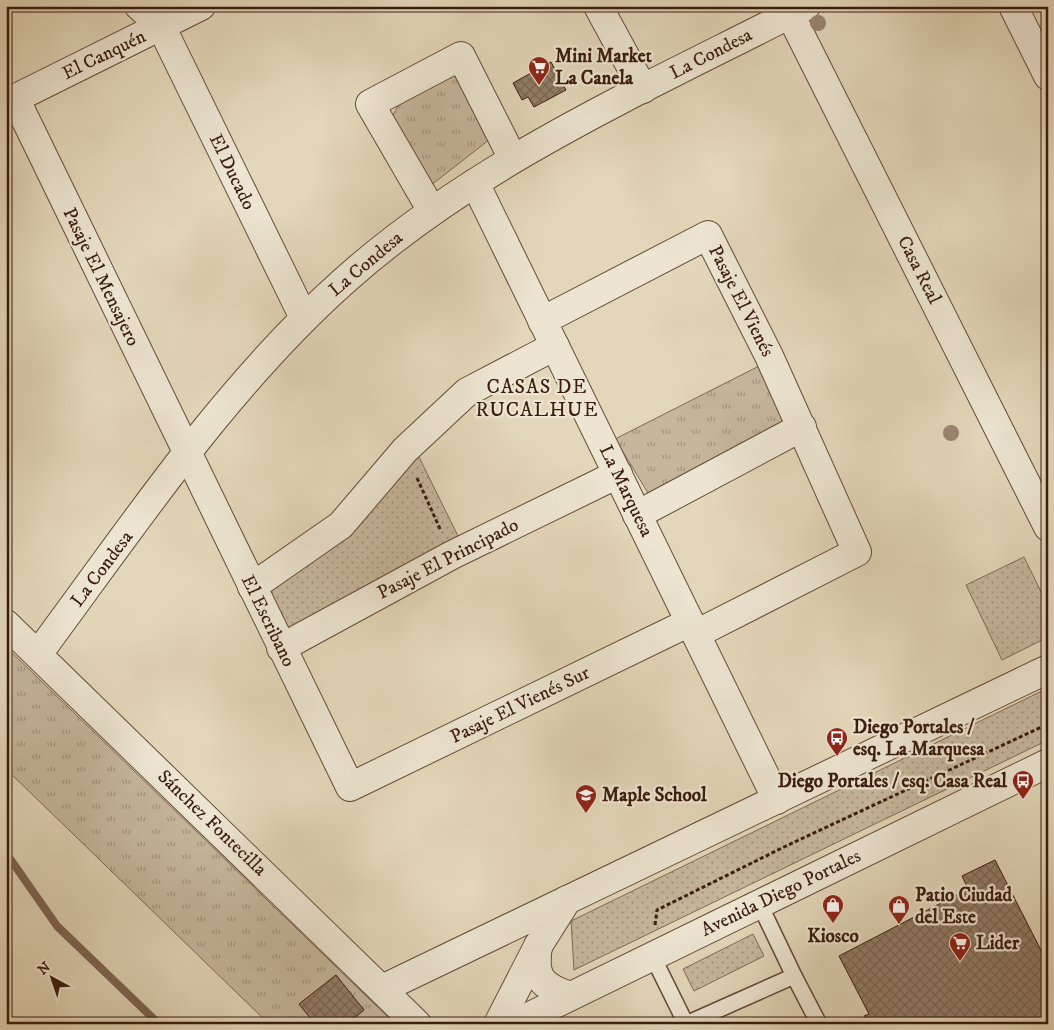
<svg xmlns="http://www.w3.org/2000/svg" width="1054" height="1030" font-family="'IM FELL DW Pica',serif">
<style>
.grass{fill:url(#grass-dots);stroke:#806955}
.park{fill:url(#park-tufts);stroke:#806955}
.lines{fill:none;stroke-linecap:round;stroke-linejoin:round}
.stream{stroke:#7d6552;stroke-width:8}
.building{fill:url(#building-cross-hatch);stroke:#3a1b0e}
.service-casing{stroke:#644a39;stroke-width:18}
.minor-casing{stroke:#644a39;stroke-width:30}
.tertiary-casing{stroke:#644a39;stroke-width:30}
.path{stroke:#3a1b0e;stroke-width:3;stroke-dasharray:4 2.5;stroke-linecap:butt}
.service{stroke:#ede5d2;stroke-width:15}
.minor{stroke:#ede5d2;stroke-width:28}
.tertiary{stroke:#ede5d2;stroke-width:28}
.tree{fill:#99856f}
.labels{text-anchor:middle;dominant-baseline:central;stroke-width:4.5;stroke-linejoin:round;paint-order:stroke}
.street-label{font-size:19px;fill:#3a1b0e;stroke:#ede5d2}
.poi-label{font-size:19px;font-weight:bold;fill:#3a1b0e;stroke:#ede5d2;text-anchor:start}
.neighbourhood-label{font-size:20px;letter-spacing:1px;fill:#3a1b0e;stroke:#ede5d2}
</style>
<defs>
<pattern id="grass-dots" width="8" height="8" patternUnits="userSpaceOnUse" patternTransform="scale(1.25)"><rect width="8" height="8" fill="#c6b79c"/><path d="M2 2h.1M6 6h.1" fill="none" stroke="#a2947e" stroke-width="1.8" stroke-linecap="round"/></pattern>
<pattern id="park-tufts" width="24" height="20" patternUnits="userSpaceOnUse" patternTransform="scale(1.25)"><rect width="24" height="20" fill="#c6b79c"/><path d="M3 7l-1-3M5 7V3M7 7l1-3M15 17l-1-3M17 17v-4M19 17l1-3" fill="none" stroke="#a2947e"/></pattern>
<pattern id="building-cross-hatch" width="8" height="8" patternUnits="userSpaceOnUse" patternTransform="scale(1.25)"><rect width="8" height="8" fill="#927d67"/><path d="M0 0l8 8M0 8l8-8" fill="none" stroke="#786653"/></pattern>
</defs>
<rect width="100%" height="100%" fill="#e3d7b9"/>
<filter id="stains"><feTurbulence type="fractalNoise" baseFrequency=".004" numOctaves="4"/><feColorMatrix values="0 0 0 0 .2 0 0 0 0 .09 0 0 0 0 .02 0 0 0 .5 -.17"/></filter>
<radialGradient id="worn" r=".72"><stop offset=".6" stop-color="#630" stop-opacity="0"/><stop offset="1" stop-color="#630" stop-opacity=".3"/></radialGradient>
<!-- grass -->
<g class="grass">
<path d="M418,455L460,540L290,632L267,585L350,536Z"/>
<path d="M1024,557L1048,606V637L1002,660L966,585Z"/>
<path d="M1048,688V740L574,970L571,921Z"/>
<path d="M753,934L764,956L694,991L683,969Z"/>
</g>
<!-- park -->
<g class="park">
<path d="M455,72L494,136L430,186L391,119L400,102Z"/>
<path d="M763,364L795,425L653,501L615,439Z"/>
<path d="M6,647L395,1024H269L6,769Z"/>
</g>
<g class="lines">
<!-- stream -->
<path class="stream" d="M6,853L57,926L159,1024"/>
</g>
<!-- building -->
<g class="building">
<path d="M551,62L566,90L534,107L528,97L522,100L513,83Z"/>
<path d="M995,860L1048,964V1024H868L864,1016L869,1014L839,956L968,889L962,876Z"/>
<path d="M336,975L364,1010L347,1024H315L299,1004Z"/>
</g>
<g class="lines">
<!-- service casing -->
<g class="service-casing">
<g id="service">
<path d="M759,903L794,976"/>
<path d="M652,955L686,1024"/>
<path d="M686,1024L794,976L819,1024"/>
</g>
</g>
<!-- minor casing -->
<g class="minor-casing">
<g id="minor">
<path d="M139,6L161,26L304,318"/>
<path d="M598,6L643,89"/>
<path d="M1013,6L1048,76"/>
<path d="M790,14L1048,527"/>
<path d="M15,98L350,787L690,622"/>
<path d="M6,103L201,6"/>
<path d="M475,183L777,800"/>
<path d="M432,211L370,104L461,56L513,159"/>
<path d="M542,321L708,235L769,356L857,552L696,634"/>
<path d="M637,515L802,427"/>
<path d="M252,587L341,525L405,450L467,392L555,346"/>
<path d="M281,648L452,555L618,474"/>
<path d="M38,654C134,525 224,388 344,281C478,161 647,88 806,6"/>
</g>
</g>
<!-- tertiary casing -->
<g class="tertiary-casing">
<g id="tertiary">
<path d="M6,624L417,1024"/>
<path d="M538,946C533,977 541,987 571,996"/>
<path d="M382,989L1048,669"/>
<path d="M498,1024L538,946L567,900"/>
<path d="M514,1024L1048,763"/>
</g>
</g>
<!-- path -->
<g class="path">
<path d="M417,478L441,531"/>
<path d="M655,925L657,910L786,846L1048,724"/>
</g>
<!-- service -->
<use href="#service" class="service"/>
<!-- minor -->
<use href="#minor" class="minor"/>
<!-- tertiary -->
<use href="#tertiary" class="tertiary"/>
</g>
<!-- trees -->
<g class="tree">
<circle cx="818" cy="23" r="8"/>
<circle cx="951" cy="433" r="8"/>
</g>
<!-- icons -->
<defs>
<g id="supermarket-pin" transform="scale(1.125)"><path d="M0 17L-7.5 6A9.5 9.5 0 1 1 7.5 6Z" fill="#8f2418" stroke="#ede5d2"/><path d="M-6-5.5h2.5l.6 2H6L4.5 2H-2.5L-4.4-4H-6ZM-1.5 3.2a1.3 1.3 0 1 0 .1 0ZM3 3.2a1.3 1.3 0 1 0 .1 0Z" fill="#fff"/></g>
<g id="bus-pin" transform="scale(1.125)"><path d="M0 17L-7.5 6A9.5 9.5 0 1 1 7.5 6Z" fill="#8f2418" stroke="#ede5d2"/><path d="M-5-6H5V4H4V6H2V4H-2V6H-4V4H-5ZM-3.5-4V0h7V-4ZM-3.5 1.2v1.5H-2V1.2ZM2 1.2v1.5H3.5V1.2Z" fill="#fff"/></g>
<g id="school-pin" transform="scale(1.125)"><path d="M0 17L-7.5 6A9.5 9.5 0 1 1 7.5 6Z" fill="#8f2418" stroke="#ede5d2"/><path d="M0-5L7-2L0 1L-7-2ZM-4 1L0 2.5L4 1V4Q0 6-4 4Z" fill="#fff"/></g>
<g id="shop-pin" transform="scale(1.125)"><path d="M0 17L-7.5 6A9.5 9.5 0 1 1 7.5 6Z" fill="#8f2418" stroke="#ede5d2"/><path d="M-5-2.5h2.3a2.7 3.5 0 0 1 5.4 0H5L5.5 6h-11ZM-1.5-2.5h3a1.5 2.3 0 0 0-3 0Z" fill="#fff"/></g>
</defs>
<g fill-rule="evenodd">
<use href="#supermarket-pin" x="539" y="67"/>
<use href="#bus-pin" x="837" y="738"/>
<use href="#bus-pin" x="1023" y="781"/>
<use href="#school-pin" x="586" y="795"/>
<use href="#shop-pin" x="833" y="905"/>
<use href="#shop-pin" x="899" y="906"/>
<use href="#supermarket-pin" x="960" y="943"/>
</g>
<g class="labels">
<!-- street labels -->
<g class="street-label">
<text transform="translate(711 54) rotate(-27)">La Condesa</text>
<text transform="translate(104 55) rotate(-26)">El Canquén</text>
<text transform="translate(232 172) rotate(64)">El Ducado</text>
<text transform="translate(366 264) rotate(-40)">La Condesa</text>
<text transform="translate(919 270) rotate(63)">Casa Real</text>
<text transform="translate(101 277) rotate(64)">Pasaje El Mensajero</text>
<text transform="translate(741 301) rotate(63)">Pasaje El Vienés</text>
<text transform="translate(626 491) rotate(64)">La Marquesa</text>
<text transform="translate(448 559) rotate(-27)">Pasaje El Principado</text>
<text transform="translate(102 569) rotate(-53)">La Condesa</text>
<text transform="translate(268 621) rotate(64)">El Escribano</text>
<text transform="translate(520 705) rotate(-26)">Pasaje El Vienés Sur</text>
<text transform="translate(212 823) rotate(44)">Sánchez Fontecilla</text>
<text transform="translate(781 893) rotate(-26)">Avenida Diego Portales</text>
</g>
<!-- poi labels -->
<g class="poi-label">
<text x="555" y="56">Mini Market<tspan x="555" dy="22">La Canela</tspan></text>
<text x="853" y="727">Diego Portales /<tspan x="853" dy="22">esq. La Marquesa</tspan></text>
<text x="1007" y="781" text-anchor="end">Diego Portales / esq. Casa Real</text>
<text x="602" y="795">Maple School</text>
<text x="915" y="895">Patio Ciudad<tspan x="915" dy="22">del Este</tspan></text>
<text x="833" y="936" text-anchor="middle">Kiosco</text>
<text x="976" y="943">Lider</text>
</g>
<!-- neighbourhood labels -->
<g class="neighbourhood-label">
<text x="537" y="387">CASAS DE<tspan x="537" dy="23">RUCALHUE</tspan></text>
</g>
</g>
<!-- margin -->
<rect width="1054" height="1030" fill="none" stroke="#e3d7b9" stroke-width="25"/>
<rect x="8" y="8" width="1039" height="1015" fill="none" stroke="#3a1b0e" stroke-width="2.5"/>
<rect x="12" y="12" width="1029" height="1005" fill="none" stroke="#3a1b0e"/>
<!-- north arrow -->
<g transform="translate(52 978) rotate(320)" stroke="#ede5d2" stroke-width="4" paint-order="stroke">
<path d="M0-4L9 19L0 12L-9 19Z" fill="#3a1b0e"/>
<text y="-8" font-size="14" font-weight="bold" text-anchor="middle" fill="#3a1b0e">N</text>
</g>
<rect width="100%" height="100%" filter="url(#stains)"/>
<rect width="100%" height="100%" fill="url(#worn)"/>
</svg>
